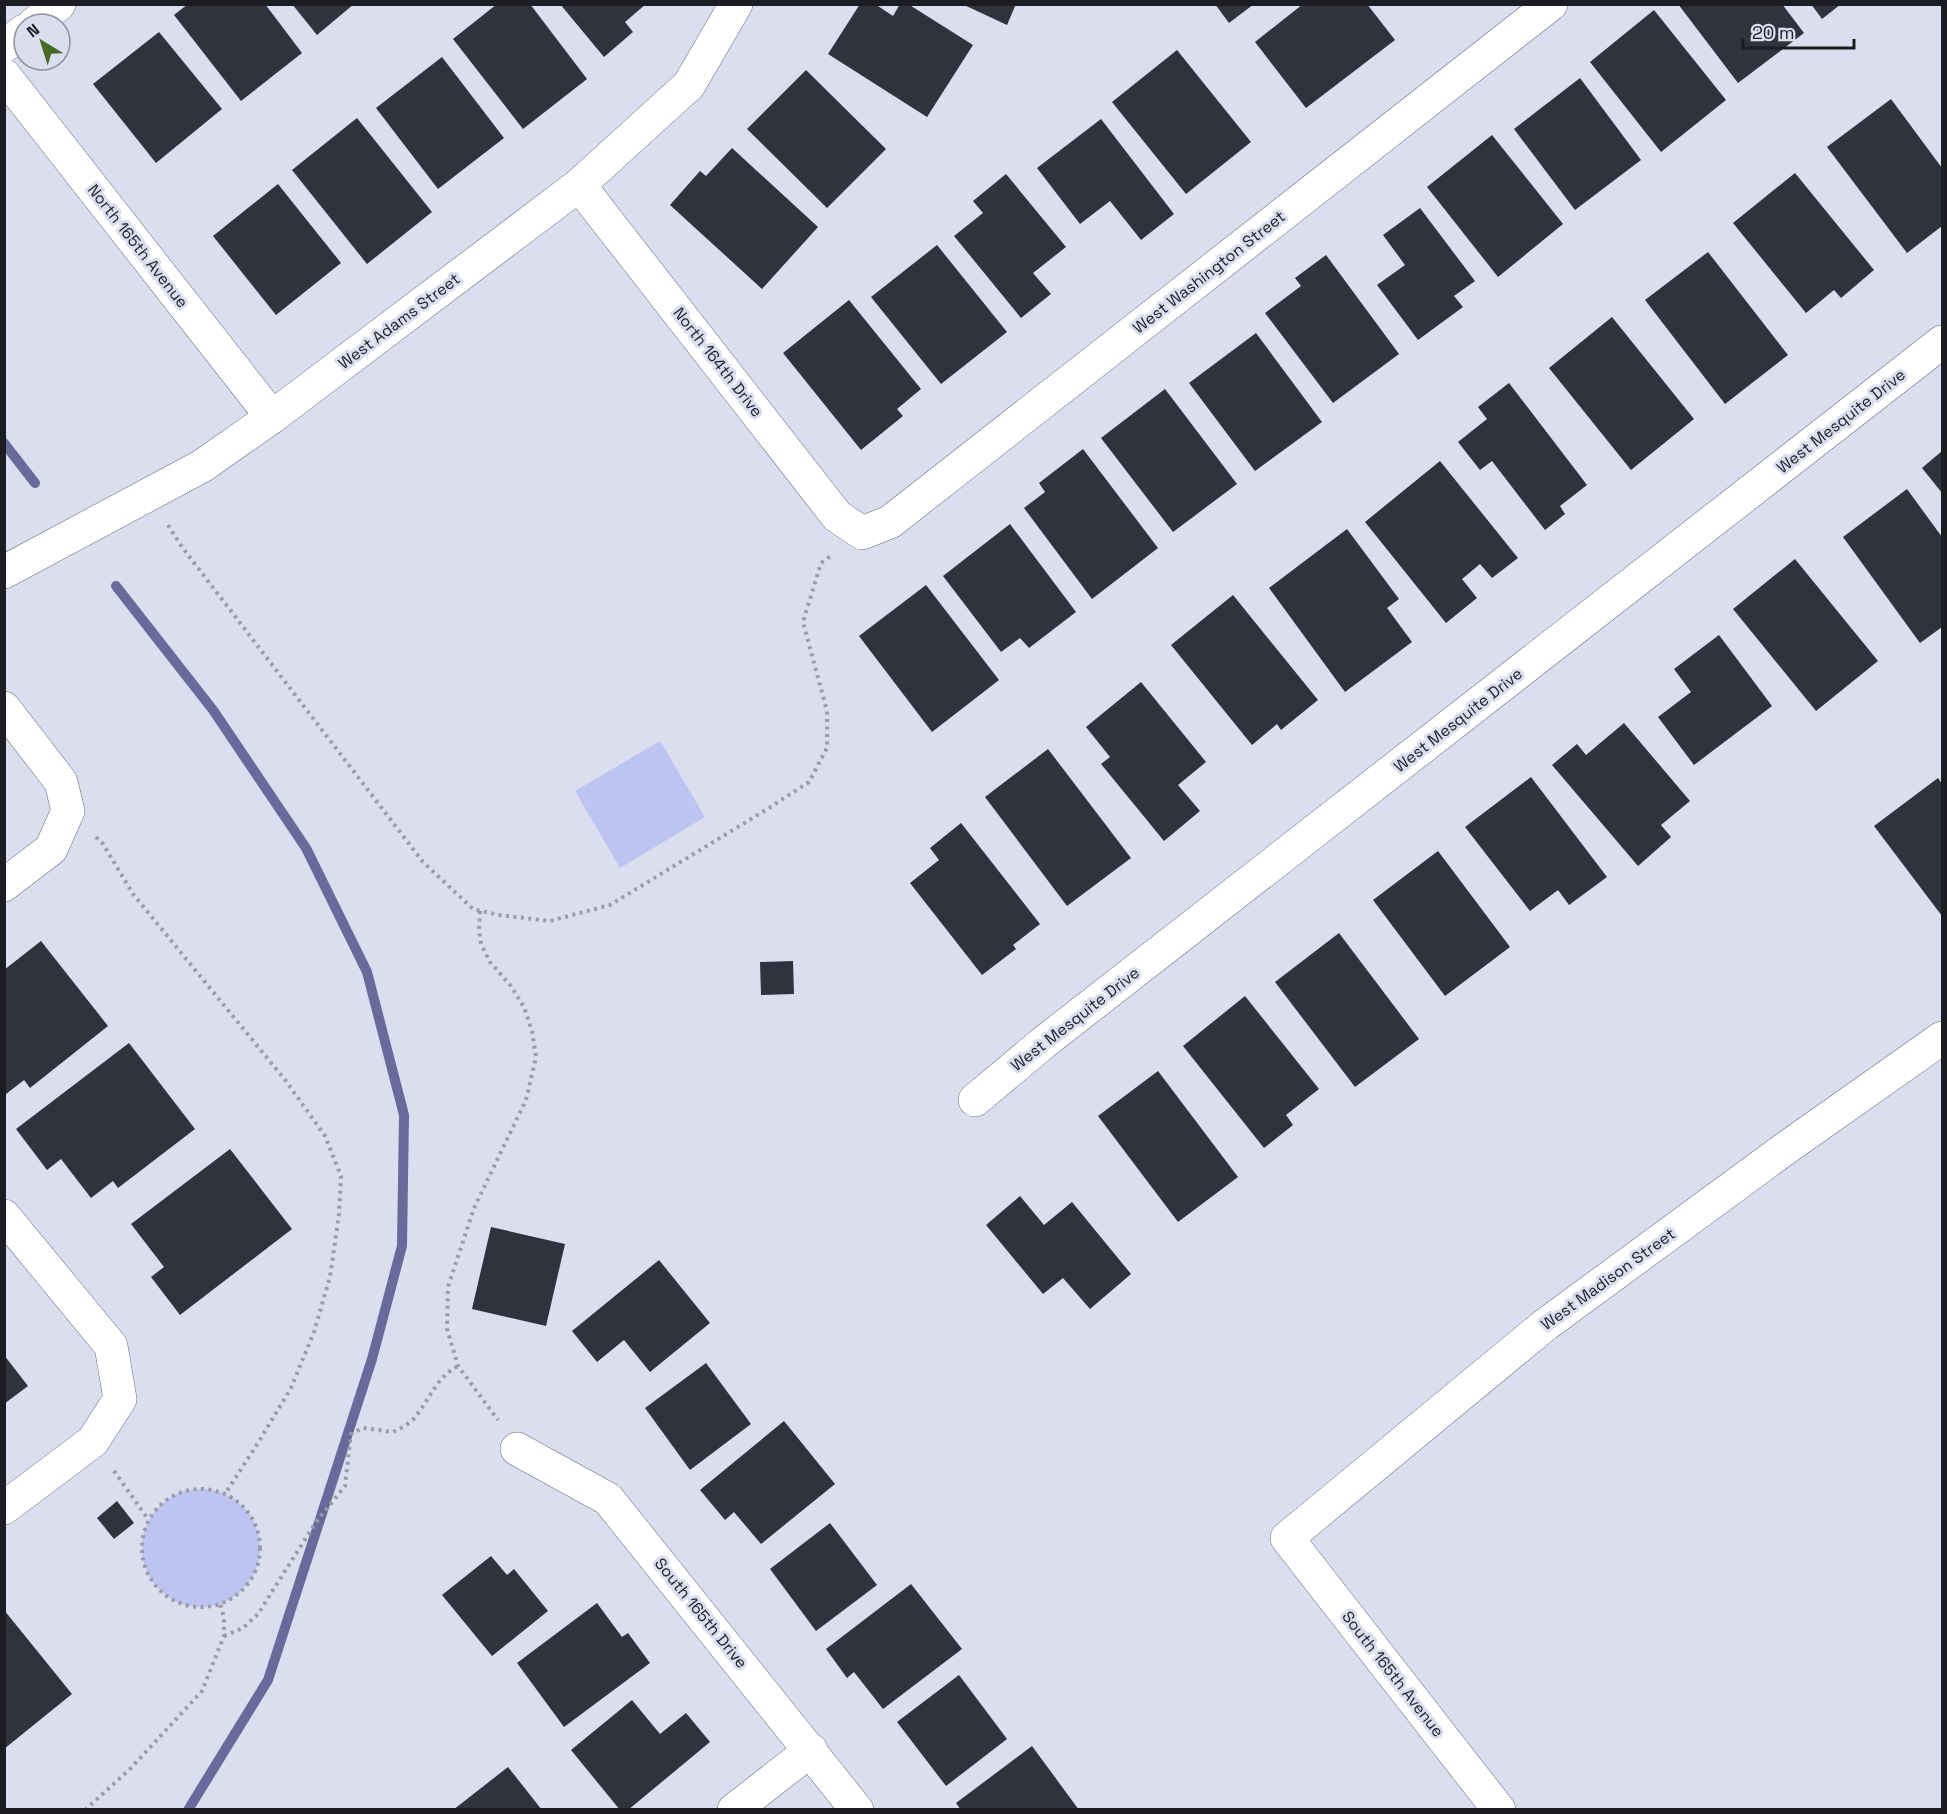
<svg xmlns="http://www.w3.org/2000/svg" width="1947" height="1814" font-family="'Space Grotesk',sans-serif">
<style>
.green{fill:#bec4f1}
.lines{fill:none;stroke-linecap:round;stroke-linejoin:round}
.stream{stroke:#666b9b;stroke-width:10}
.building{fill:#30323e}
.street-casing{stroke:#6b6d7b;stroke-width:34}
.path{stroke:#9a9ca8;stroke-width:4;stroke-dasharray:3 4.5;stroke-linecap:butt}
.street{stroke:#fff;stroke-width:33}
.labels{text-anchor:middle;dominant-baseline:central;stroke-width:6;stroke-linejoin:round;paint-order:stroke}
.street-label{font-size:16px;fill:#1c1d23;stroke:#dbdeee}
</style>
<rect width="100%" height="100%" fill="#dbdeee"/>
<!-- green -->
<g class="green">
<path d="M660,741L705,817L620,868L575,791Z"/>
<circle cx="201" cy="1548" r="59"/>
</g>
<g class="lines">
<!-- stream -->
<g class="stream">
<path d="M4,443L35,483"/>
<path d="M116,586L213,710L306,848L367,972L404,1115L402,1246L372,1359L268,1680L188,1810"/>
</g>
</g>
<!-- building -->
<g class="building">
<path d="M188,4H265L302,53L241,101L174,15Z"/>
<path d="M292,4H354L317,35Z"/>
<path d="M497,4H530L587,79L523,129L453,39Z"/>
<path d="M560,4H646L625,22L633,32L604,57Z"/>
<path d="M860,4H875L893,16L900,4H908L973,45L927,117L828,54Z"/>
<path d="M962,4H1016L1007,25Z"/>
<path d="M1215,4H1254L1229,23Z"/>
<path d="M1303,4H1367L1395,40L1306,108L1255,42Z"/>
<path d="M1678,4H1782L1804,33L1738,83Z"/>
<path d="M1811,4H1841L1822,19Z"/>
<path d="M1654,10L1726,100L1661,152L1590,62Z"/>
<path d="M159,32L222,109L156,163L93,84Z"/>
<path d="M1177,50L1251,142L1186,194L1112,102Z"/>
<path d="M442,57L504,138L438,189L376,108Z"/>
<path d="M806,70L886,149L827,208L747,129Z"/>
<path d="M1580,78L1641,160L1575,210L1514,129Z"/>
<path d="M1891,99L1942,168V226L1907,253L1827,147Z"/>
<path d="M357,118L432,212L367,264L292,170Z"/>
<path d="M1101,119L1174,214L1141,240L1110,201L1080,224L1037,168Z"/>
<path d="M1492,135L1563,224L1498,277L1427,187Z"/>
<path d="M732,148L818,227L762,289L670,205L700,171L706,176Z"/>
<path d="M1795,173L1874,270L1841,298L1834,290L1806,313L1733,223Z"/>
<path d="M1006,174L1066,247L1033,273L1051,294L1021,318L954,236L983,213L973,201Z"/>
<path d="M278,184L341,263L276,315L213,236Z"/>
<path d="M1420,208L1475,281L1454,296L1463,307L1418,340L1377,285L1405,265L1383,235Z"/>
<path d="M937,245L1007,332L941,384L871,297Z"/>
<path d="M1708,252L1788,355L1725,404L1645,300Z"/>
<path d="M1326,255L1399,354L1333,403L1265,313L1301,286L1295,278Z"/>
<path d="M849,300L921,389L897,409L903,416L861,450L783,353Z"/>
<path d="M1612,317L1694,419L1631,470L1549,368Z"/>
<path d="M1256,333L1322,422L1255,471L1189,383Z"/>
<path d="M1509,383L1587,485L1560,506L1565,514L1545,530L1492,461L1480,470L1458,442L1487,419L1478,407Z"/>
<path d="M1165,389L1237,484L1173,532L1101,438Z"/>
<path d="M1083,449L1158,548L1092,599L1024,508L1045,492L1039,483Z"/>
<path d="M1942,451V493L1922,468Z"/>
<path d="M1440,461L1518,558L1492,578L1480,564L1462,579L1477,598L1446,623L1365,522Z"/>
<path d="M1907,489L1942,537V627L1920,643L1843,537Z"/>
<path d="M1010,524L1076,612L1029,648L1020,638L1001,652L943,576Z"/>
<path d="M1347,529L1399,599L1387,608L1412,642L1345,692L1269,588Z"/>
<path d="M1795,559L1878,661L1816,711L1733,609Z"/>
<path d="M926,585L999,680L932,732L859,636Z"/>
<path d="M1233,595L1318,700L1281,730L1277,724L1252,745L1171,645Z"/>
<path d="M1719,635L1772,706L1694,765L1658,717L1691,692L1674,669Z"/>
<path d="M1141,682L1206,762L1178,785L1200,811L1164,841L1101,764L1110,757L1086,727Z"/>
<path d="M1624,723L1690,801L1661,825L1671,837L1638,866L1552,765L1577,744L1586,755Z"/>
<path d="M1048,749L1131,858L1067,906L985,797Z"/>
<path d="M1531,777L1607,877L1569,905L1558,890L1530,911L1465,827Z"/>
<path d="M1938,778L1942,784V916L1874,826Z"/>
<path d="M961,823L1040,924L1013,945L1016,949L982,975L910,883L939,860L930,848Z"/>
<path d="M1438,851L1510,947L1445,996L1373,900Z"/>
<path d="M1339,933L1419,1039L1355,1087L1275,982Z"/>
<path d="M41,941L108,1026L30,1088L24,1080L6,1094L4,1091V970Z"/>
<path d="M793,961L794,994L761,995L760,962Z"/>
<path d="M1245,996L1319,1089L1286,1115L1293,1125L1264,1148L1183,1046Z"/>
<path d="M129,1043L195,1129L118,1188L113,1181L91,1198L61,1159L47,1170L16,1129Z"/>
<path d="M1158,1071L1238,1177L1178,1222L1098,1116Z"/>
<path d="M230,1149L292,1229L180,1315L151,1277L164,1267L131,1224Z"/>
<path d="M1020,1196L1044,1225L1072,1202L1131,1274L1090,1309L1063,1278L1043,1294L986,1225Z"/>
<path d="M491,1227L565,1244L546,1326L472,1309Z"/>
<path d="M659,1260L710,1323L650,1372L624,1340L597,1362L572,1331Z"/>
<path d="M4,1355L28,1386L4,1404Z"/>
<path d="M706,1363L751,1424L690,1470L645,1408Z"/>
<path d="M784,1421L835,1484L761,1544L734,1512L725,1520L700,1490Z"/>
<path d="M117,1501L134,1523L114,1539L97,1518Z"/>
<path d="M830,1523L877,1585L816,1631L770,1569Z"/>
<path d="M491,1556L507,1575L514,1569L548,1611L492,1656L442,1595Z"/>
<path d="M911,1584L962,1649L883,1709L854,1672L847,1678L826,1649Z"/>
<path d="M597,1603L622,1637L628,1633L650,1663L564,1727L517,1663Z"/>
<path d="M4,1610L72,1694L4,1749Z"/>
<path d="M959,1675L1007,1739L946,1786L897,1722Z"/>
<path d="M632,1700L660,1734L686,1713L710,1742L628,1810H620L571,1750Z"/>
<path d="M1032,1746L1079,1810H961L956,1803Z"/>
<path d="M508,1767L542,1810H453Z"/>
</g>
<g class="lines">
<!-- street casing -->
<g class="street-casing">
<g id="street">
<path d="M34,24L59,4"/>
<path d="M4,46L24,31"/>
<path d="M4,75L272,417"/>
<path d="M579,185L837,516L862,533L890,522L1551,4"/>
<path d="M4,572L202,466L272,417L579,185L689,85L736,4"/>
<path d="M4,708L61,782L68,811L51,849L4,885"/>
<path d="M975,1100L1043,1043L1942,342"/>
<path d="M4,1216L111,1346L120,1399L93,1441L4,1508"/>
<path d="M517,1449L608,1499L857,1810"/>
<path d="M734,1810L811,1750"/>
<path d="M1499,1810L1287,1538L1545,1325L1786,1148L1942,1038"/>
</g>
</g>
<!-- path -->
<g class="path">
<path d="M168,525L182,547L423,862L473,909L499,915L550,921L610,905L769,808L809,782L827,748V711L803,622L821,563L832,555"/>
<path d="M96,837L103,844L133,894L286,1081L325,1136L341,1176L339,1214L330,1277L314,1332L291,1388L258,1443L225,1494"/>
<path d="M480,911L479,930L481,944L490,962L511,986L524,1007L532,1031L536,1057L526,1100L474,1208L448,1287L447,1329L458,1366L498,1420"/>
<path d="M114,1471L148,1519"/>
<circle cx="201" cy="1548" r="59"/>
<path d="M224,1636L243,1628L258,1614L316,1522L345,1486L351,1434L363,1428L393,1432C401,1428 411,1423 416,1416C430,1398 437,1377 458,1366"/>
<path d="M85,1810L131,1768L202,1691L224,1636V1618L220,1604"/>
</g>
<!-- street -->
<use href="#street" class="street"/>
</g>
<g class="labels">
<!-- street labels -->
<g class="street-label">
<text transform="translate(138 246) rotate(52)">North 165th Avenue</text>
<text transform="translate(1209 272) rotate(-38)">West Washington Street</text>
<text transform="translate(399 321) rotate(-37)">West Adams Street</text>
<text transform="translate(718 362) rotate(52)">North 164th Drive</text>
<text transform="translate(1841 421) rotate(-38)">West Mesquite Drive</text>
<text transform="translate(1458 720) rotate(-38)">West Mesquite Drive</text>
<text transform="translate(1075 1019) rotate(-38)">West Mesquite Drive</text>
<text transform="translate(1608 1279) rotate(-36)">West Madison Street</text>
<text transform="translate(701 1613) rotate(51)">South 165th Drive</text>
<text transform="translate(1393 1674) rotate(52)">South 165th Avenue</text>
</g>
</g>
<!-- border -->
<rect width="1947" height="1814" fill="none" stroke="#1c1d23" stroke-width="12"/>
<!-- north arrow -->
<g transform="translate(42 42) rotate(322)"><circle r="28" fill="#dbdeee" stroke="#8f919d" stroke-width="1.5"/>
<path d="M0-4.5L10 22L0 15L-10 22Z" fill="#466b24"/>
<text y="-9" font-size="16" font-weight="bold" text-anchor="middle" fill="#1c1d23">N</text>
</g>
<!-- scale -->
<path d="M1743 39v9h111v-9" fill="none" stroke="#1c1d23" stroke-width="3"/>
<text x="1752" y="39" font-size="18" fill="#1c1d23" stroke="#dbdeee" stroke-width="4.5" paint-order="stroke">20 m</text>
</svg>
